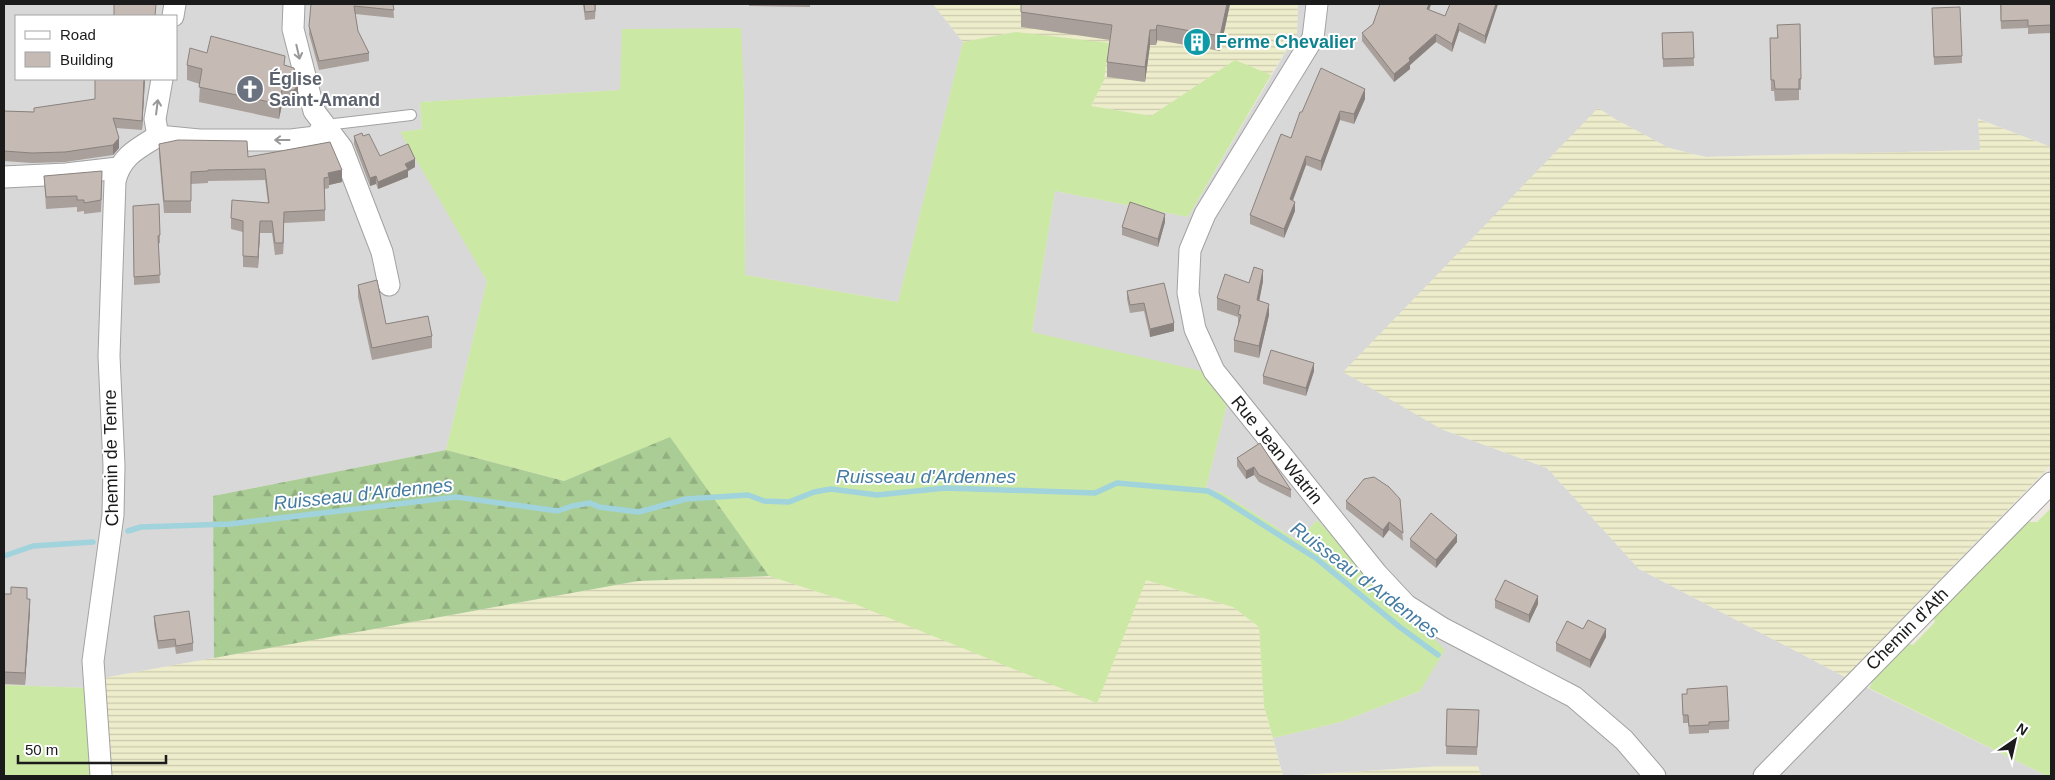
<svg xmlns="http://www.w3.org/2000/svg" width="2055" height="780" font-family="Arial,sans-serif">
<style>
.residential{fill:#d9d8d8;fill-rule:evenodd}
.farmland{fill:url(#farmland-rules)}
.grass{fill:#cce8a5}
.forest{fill:url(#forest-firs)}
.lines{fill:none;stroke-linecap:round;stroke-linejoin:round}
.stream{stroke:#a0d3dc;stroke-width:5.5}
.lane-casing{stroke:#a2a2a2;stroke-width:12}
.street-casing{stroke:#a2a2a2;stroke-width:23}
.lane{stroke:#fff;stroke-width:10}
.street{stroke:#fff;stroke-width:21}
.wall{fill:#a9a09b}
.shaded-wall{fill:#8a827e}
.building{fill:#c5bab4;stroke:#8a827e}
.oneway{stroke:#989898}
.labels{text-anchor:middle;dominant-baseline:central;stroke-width:4;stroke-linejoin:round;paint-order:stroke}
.culture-label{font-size:18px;font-weight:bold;fill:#0d838f;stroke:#fff;text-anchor:start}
.worship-label{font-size:18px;font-weight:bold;fill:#5b616d;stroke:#fff;text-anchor:start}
.street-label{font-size:18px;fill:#1b1b1b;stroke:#fff}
.water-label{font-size:19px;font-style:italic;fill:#457ca2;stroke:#fff}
</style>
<defs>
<pattern id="farmland-rules" width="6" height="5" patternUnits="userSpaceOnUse" patternTransform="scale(1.25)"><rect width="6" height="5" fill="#edeccb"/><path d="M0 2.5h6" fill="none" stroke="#cbcaae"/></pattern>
<pattern id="forest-firs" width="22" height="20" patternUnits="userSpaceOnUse" patternTransform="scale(1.25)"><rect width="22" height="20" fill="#aacd95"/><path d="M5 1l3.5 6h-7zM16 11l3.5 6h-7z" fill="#92af80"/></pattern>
</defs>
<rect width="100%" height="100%" fill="#ede8e1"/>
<!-- residential -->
<g class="residential">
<path d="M4,4H933L963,42L898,302L745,275L744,93L740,28L621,90L420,102L422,129L401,132L487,281L446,450L213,496L214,658L103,678L89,688L4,685ZM16,16H176V79H16Z"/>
<path d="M1298,4H2051V147L1979,119L1981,150L1706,157L1669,148L1615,119L1598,108L1441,429L1547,468L1639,569L1845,677L2047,776H1481L1478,766H1443L1283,776L1273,738L1341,722L1420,691L1317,520L1298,541L1224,494L1206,488L1227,404L1032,332L1055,191L1188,217L1297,33Z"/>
</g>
<!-- farmland -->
<g class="farmland">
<path d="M933,4H1298L1297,33L1271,75L1234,61L1151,116L1091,106L1104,80L1016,32L963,42Z"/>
<path d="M1598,108L1615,119L1669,148L1706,157L1980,150L1978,119L2051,147V465L1845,677L1639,569L1547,468L1441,429L1343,372Z"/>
<path d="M769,576L855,604L1146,580L1233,607L1259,627L1264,706L1283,776H107L103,678L638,581Z"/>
<path d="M1443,766H1478L1481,776H1289Z"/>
</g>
<!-- grass -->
<g class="grass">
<path d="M741,28L744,93L745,275L898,302L963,42L1016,32L1109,43L1104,80L1091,106L1151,116L1235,60L1271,75L1188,217L1055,191L1032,332L1202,371L1227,404L1206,488L1224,494L1298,541L1317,520L1445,650L1420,691L1341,722L1273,738L1264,706L1259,627L1233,607L1146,580L1097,703L855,604L769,576L670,438L564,481L446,450L487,281L400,132L422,129L420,102L620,90L622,29Z"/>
<path d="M2051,508V776H2047L1869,688L1879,671L1906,643L1913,645L1935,622L1933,616L2028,522H2037Z"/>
<path d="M4,685L89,688L92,776H4Z"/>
</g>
<!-- forest -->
<path class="forest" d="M670,437L769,576L638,581L214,658L213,496L446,450L564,481Z"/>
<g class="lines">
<!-- stream -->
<g class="stream">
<path d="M128,531L141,527L230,524L456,497L558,511L572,506L590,503L599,507L639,512L686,499L748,495L764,501L789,502L814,492L831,489L877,495L945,488L1095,493L1117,483L1208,491L1221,498L1317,559L1401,628L1438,655"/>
<path d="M4,556L33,546L93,542"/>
</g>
<!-- lane casing -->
<g class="lane-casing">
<path id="lane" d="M326,125L411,115"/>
</g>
<!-- street casing -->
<g class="street-casing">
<g id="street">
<path d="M294,4L293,29L314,111L342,148L382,252L389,285"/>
<path d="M1317,4L1313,38L1205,214L1190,250L1188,293L1195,329L1214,371L1377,574L1406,605L1442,628L1574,697L1624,740L1655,776"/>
<path d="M173,16L175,4"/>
<path d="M158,136L199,140H291L316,137L324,125"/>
<path d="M158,136L155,119L162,79"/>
<path d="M4,177L66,174L118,168"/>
<path d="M101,776L93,661L113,515L114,466L109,356L115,181C121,156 137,149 158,136"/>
<path d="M1764,776L2051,483"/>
</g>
</g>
<!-- lane -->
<use href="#lane" class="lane"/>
<!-- street -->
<use href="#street" class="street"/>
</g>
<!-- wall -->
<g class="wall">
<path d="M311,4H393L394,18L355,14L358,31L369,53V61L319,70L309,34Z"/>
<path d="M583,4H596L595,19L585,20Z"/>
<path d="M749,4H810V7L749,6Z"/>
<path d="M1021,4H1230L1220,51L1157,40L1156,45H1150L1145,82L1107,77V62L1110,40L1021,27Z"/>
<path d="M1380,4H1431L1429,10L1445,16L1450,4H1498L1485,44L1459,31L1452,52L1436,42L1410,65V69L1394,82L1362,41V33L1373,24Z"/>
<path d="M2000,4H2051V33L2028,34V28L2001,29Z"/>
<path d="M1932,8L1962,56V63L1934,65Z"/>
<path d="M1777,25L1801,79V90H1799V100L1775,101L1774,91H1771L1770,38H1777Z"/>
<path d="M1693,32L1694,66L1663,67L1662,33Z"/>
<path d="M207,53L285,66L298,100L294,105H282L279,119L199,102L200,84L187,80V65Z"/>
<path d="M95,79H145L142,130L116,128L119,148L113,155L65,162L32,163L4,161V111L34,112L95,99Z"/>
<path d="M1365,99L1354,124L1340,120L1321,171L1306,165L1293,200L1295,211L1284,238L1250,224V215L1291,138Z"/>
<path d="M354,136H363L380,156L415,167L408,171V177L378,189L376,184L370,186L354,144Z"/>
<path d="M330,142L342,182L329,185V188L325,189V221L284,223L283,254L275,255L272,233H260L258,268L243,267V232L231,229V218L268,203L265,180L208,181V183L191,184V213H164L159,155V144L248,157Z"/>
<path d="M44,176L102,182L101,212L84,214V211L77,212V207L46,209Z"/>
<path d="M133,206L160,235V243L158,244L160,283L134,285Z"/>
<path d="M1165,222L1158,247L1122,235V227Z"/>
<path d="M1263,281L1259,301L1269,315L1259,358L1234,352V340L1238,326V317L1217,310V298L1249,283Z"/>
<path d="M1164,283L1174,331L1150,337L1144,311L1130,313L1127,299V291Z"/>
<path d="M358,285L386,324L432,336V348L372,360L358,297Z"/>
<path d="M1314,371L1306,396L1263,384V376Z"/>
<path d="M1260,443L1291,490V498L1259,482L1254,475L1246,479L1237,466V458Z"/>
<path d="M1400,499L1403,541L1389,530L1383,538L1346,509V501Z"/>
<path d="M1410,539L1457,542L1436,568L1410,547Z"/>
<path d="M4,594L27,599L30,611L25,685L4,684Z"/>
<path d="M1495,600L1538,604L1529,623L1495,608Z"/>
<path d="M154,616L193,643V651L176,654L175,647L158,649L154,624Z"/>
<path d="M1583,629L1606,637L1590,668L1556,651V643Z"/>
<path d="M1682,694L1729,721V729L1709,730V733L1689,734L1688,723H1683Z"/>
<path d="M1447,709L1479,718L1477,755L1446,754Z"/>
</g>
<!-- shaded-wall -->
<g class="shaded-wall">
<path d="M1227,4H1230L1220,51V36Z"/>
<path d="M1429,4H1431L1427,17V9Z"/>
<path d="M1496,4H1498L1485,44V36Z"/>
<path d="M1459,23V31L1452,52V44Z"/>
<path d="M1157,25V40L1156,45V30Z"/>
<path d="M1150,30V45L1145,82V67Z"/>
<path d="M1436,34V42L1410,65V69L1394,82V74L1409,58Z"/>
<path d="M144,79H145L142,130V121Z"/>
<path d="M298,85V100L294,105V90Z"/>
<path d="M1365,89V99L1354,124V114Z"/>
<path d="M282,90V105L279,119V104Z"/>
<path d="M1340,111V120L1321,171V161Z"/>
<path d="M119,138V148L113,155V145Z"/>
<path d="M1306,156V165L1290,208V199Z"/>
<path d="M415,159V167L408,171V177L378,189V182L405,164Z"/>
<path d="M342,170V182L329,185V177L328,173Z"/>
<path d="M376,176V184L370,186V178Z"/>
<path d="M1295,202V211L1284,238V229Z"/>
<path d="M284,212V223L283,254V243Z"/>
<path d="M1165,214V222L1158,247V239Z"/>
<path d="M260,221V233L258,268V257Z"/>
<path d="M1263,270V281L1257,312V300Z"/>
<path d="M1269,304V315L1259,358V346Z"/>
<path d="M1174,323V331L1150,337V329Z"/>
<path d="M1314,363V371L1306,396V388Z"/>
<path d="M1254,467V475L1246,479V471Z"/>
<path d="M1389,522V530L1383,538V530Z"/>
<path d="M1457,535V542L1436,568V560Z"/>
<path d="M1538,596V604L1529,623V615Z"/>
<path d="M30,599V611L25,685V673Z"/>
<path d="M1606,629V637L1590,668V660Z"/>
</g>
<!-- building -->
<g class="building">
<path d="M114,4H156L155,16H114Z"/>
<path d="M311,4H393L394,10L354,6L358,31L369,53L319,61L309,26Z"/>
<path d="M584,4H595V11L585,12Z"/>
<path d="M1021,4H1227L1220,36L1157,25L1156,30H1150L1145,67L1107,62L1112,25L1021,12Z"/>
<path d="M1380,4H1429L1427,9L1445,16L1450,4H1496L1485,36L1459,23L1452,44L1436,34L1409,58L1410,61L1394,74L1362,33L1373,24Z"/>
<path d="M2001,4H2051V25L2028,26V20L2001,21Z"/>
<path d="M1960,7L1962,56L1934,57L1932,8Z"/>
<path d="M1800,24L1801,79H1799V89H1775L1774,80H1771L1770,38H1778L1777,25Z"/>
<path d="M1693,32L1694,58L1663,59L1662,33Z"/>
<path d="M211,36L285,56L284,65L294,68L298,85L294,90H282L279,104L199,87L202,69L187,65L190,48L207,53Z"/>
<path d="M1321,68L1365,89L1354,114L1340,111L1321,161L1306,156L1290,199L1295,202L1284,229L1250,215L1281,134L1291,138L1300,112H1302Z"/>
<path d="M95,79H144L142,121L113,118L119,138L113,145L65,152L32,153L4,151V111L34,112V108L95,99Z"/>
<path d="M362,133L363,136L369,134L380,156L408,144L415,159L405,164L408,169L378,182L376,176L370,178L354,136Z"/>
<path d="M178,140L247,141L248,157L330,142L342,170L328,173L329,177L324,178L325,210L284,212L283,243H275L272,221H260L258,257L243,256V221L231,218L232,200L269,203L265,169L208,170V171L191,172V201H164L159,144Z"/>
<path d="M102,171L101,200L84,203V200H77V196L46,197L44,176Z"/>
<path d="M1130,202L1165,214L1158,239L1122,227Z"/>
<path d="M159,204L160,235L158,236L160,275L134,277L133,206Z"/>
<path d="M1254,267L1263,270L1257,300L1269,304L1259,346L1234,340L1241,315L1238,314L1240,306L1217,298L1225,274L1249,283Z"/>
<path d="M377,280L386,324L428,316L432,336L372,348L358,285Z"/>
<path d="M1164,283L1174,323L1150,329L1144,303L1130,305L1127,291Z"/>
<path d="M1271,350L1314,363L1306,388L1263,376Z"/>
<path d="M1260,443L1291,490L1259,475L1254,467L1246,471L1237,458Z"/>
<path d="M1374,477L1389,487L1400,499L1403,533L1389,522L1383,530L1346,501L1364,479Z"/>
<path d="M1431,513L1457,535L1436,560L1410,539Z"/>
<path d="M1505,580L1538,596L1529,615L1495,600Z"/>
<path d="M11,587L27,588V599H30L25,673L4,672V594H11Z"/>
<path d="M189,611L193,643L176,646L175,639L158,641L154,616Z"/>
<path d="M1588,620L1606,629L1590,660L1556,643L1567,621L1583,629Z"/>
<path d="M1727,686L1729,721L1709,722V725L1689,726L1688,715H1683L1682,694H1687V689Z"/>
<path d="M1447,709L1479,710L1477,747L1446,746Z"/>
</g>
<!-- one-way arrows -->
<defs><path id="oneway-shaft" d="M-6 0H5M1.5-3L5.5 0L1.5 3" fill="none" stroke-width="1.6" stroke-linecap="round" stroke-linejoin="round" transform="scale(1.25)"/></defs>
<g class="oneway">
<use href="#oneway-shaft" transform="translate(298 52) rotate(77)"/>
<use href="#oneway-shaft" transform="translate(157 107) rotate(-83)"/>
<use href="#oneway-shaft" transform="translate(282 140) rotate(180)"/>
</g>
<!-- icons -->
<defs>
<g id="building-disc" transform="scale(1.4375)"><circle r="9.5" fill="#0f9aa8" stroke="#fff"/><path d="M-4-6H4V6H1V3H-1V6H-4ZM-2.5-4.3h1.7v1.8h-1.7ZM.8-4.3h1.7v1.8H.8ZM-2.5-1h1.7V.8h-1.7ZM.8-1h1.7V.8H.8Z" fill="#fff"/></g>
<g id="church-disc" transform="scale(1.4375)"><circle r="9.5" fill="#6b7280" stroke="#fff"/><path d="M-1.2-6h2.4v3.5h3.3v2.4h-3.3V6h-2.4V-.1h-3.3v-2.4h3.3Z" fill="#fff"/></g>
</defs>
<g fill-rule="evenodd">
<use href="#building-disc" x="1197" y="42"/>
<use href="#church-disc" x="250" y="89"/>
</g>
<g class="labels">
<!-- culture labels -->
<g class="culture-label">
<text x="1216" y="42">Ferme Chevalier</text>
</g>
<!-- worship labels -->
<g class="worship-label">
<text x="269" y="79">Église<tspan x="269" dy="21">Saint-Amand</tspan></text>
</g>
<!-- street labels -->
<g class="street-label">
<text transform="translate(1277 450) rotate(51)">Rue Jean Watrin</text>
<text transform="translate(111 458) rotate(-91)">Chemin de Tenre</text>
<text transform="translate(1907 629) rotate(-45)">Chemin d'Ath</text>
</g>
<!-- water labels -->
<g class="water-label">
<text x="926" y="476">Ruisseau d'Ardennes</text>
<text transform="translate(363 494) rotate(-6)">Ruisseau d'Ardennes</text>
<text transform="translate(1365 580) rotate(37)">Ruisseau d'Ardennes</text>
</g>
</g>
<!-- border -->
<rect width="2055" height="780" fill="none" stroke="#1b1b1b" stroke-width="10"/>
<!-- legend -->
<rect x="15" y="15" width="162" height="65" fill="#ffffff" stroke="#a4a4a4"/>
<rect x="25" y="31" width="25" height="8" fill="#ffffff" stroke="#a4a4a4"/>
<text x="60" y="40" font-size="15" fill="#1b1b1b">Road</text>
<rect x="25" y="52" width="25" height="15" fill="#c5bab4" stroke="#a4a4a4"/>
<text x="60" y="65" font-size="15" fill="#1b1b1b">Building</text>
<!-- north arrow -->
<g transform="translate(2015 740) rotate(34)" stroke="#ffffff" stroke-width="4" paint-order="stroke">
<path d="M0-4L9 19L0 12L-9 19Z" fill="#1b1b1b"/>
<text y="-8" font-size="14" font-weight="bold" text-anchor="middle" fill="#1b1b1b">N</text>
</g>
<!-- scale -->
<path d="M18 755v8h148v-8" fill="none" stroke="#1b1b1b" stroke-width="2.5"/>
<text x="25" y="755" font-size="15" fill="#1b1b1b" stroke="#ffffff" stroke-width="4" paint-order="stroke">50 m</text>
</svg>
